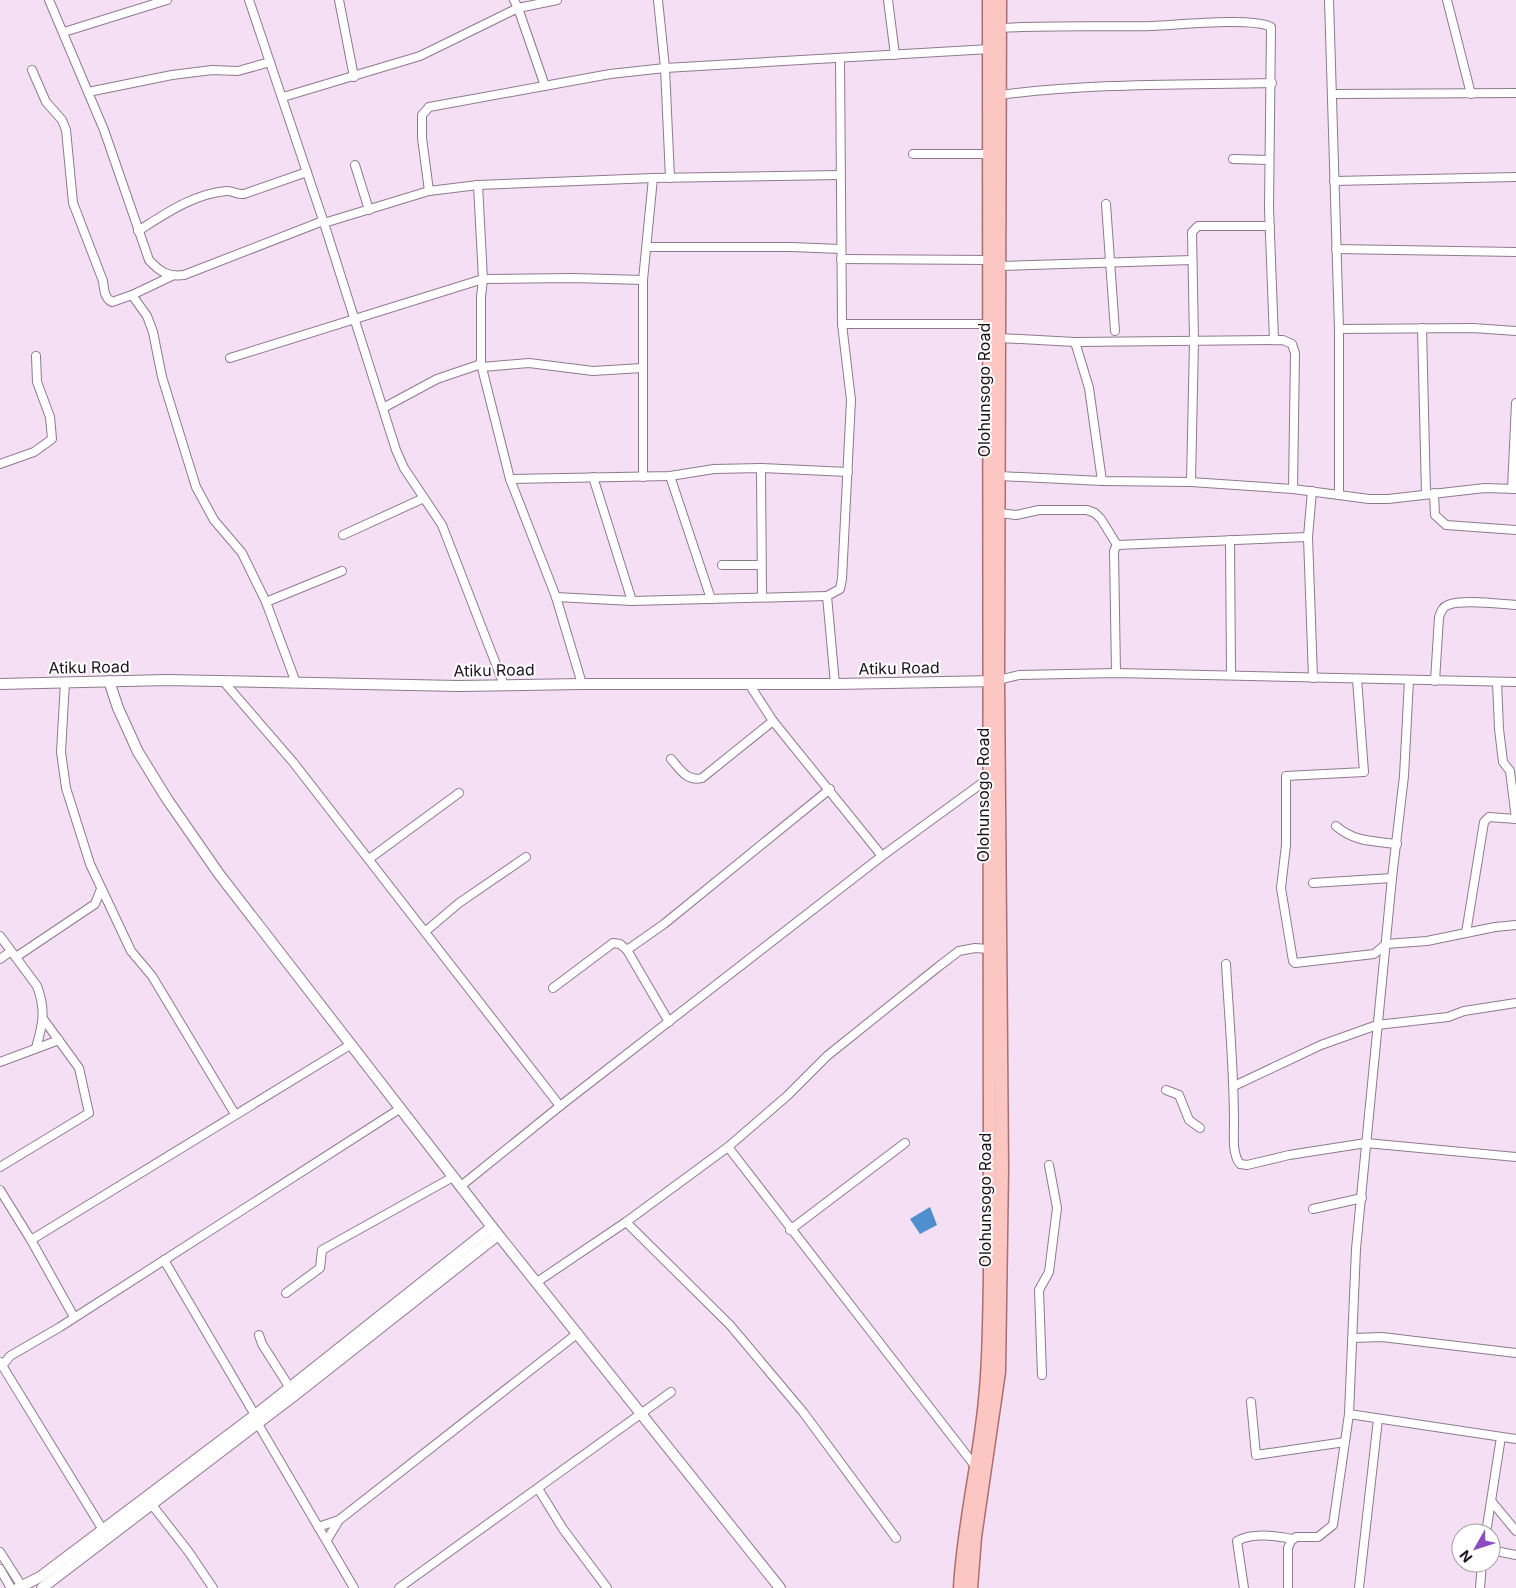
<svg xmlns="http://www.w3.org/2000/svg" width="1516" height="1588" font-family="Inter,sans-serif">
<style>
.water{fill:#4f8fcf}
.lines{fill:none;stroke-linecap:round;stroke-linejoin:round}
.minor-casing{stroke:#8e7a8e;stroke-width:10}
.tertiary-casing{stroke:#8e7a8e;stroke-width:12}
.primary-casing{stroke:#ac6f6d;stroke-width:15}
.minor{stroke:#fff;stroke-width:8}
.tertiary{stroke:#fff;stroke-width:10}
.primary{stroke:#fcc6c2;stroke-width:12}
.labels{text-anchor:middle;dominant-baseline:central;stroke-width:4;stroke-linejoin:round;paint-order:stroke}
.street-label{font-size:16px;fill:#1c141c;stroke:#fff}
</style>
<rect width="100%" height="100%" fill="#f5dff5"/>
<!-- water -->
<path class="water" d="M930,1207L937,1225L920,1234L910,1219Z"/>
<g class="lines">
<!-- minor casing -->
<g class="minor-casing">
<g id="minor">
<path d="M49,0L104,130L149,260C160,272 168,277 184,275L323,221"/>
<path d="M249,0L324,223L396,450L404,468L442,525L504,685"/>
<path d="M339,0L354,77"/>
<path d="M514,0L518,8L557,0"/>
<path d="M658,0L665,68L670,178"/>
<path d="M888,0L895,55"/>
<path d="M1329,0L1339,329V494"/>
<path d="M1447,0L1471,94"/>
<path d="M1000,28C1051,25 1102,27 1153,26C1178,25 1252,17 1271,27L1269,208L1274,340"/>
<path d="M64,32L167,0"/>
<path d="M32,70L46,102L62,120L66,130L73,203L103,281C104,288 104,298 112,302L132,295L147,316L153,332L162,377L196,487L214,520L242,553L266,602L296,683"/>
<path d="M88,92L172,75L212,70L238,71L270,62"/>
<path d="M1333,94L1516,93"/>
<path d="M999,95C1090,83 1180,85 1272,83"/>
<path d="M283,97L420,56L518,8L545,86"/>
<path d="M913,154H989"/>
<path d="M1233,159L1269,160"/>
<path d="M355,165L369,210"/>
<path d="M1334,181L1516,177"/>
<path d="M478,185L483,279L481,297V364L510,479L556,597L582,684"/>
<path d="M429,191L422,138V115L429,107L610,74L665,68L990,49"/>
<path d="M1106,204L1115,331"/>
<path d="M324,223L429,191L478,185L653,178L840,175"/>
<path d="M138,231C165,214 193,194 226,191C232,190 237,195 244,194L307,172"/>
<path d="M647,247H791L841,249"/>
<path d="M1336,249L1516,252"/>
<path d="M841,259L989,260"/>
<path d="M1000,266L1192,260"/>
<path d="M132,295L172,276"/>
<path d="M842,324H990"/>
<path d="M1422,328L1426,494"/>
<path d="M1339,329L1473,328L1516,331"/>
<path d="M1000,338L1075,342L1283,340L1292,344L1295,353L1293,489"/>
<path d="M1075,342L1089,388L1102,481"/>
<path d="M230,358L483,279L573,278L643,280"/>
<path d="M482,367L529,363L593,371L642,368"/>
<path d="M383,408L437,379L481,364"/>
<path d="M0,464L34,452L52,439L50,417L37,382L36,356"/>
<path d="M761,468L762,597"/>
<path d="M670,476L711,599"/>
<path d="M1000,476L1102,481L1191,482L1293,489L1369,499H1388L1485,488L1516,489"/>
<path d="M593,477L632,601"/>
<path d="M643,477V280L653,178"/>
<path d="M510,479L670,476L714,469L761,468L848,472"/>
<path d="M1191,482L1194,340L1192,232L1198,226H1270"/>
<path d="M1512,489L1516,403"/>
<path d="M1312,491L1308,537L1313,678"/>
<path d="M1434,493L1435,515L1446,525L1516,530"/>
<path d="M999,513L1016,515L1039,510H1087L1095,513L1101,519L1117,545"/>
<path d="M343,535L424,498"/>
<path d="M1230,540L1231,675"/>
<path d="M1117,545L1308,537"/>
<path d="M722,565H761"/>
<path d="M556,597L632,601L827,596"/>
<path d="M266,602L342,571"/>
<path d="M1116,673L1114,551L1117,545"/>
<path d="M1357,679L1364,772L1286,776V845L1281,888L1293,961L1295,963L1374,954L1386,944L1427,941L1495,927L1516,925"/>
<path d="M998,680L1019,675L1116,673L1516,682"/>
<path d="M1435,681L1439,617C1441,612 1442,607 1448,605C1463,599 1499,604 1516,605"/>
<path d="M65,682L61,752L66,788L90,864L131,951L152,976L235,1114"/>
<path d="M224,682L293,762L560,1106"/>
<path d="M1497,682L1499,729L1503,762L1510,771L1516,819"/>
<path d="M749,684L773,721L882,856"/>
<path d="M835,684L827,596L840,589L842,579L851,400L842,324L840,58"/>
<path d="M671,759C680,769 687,782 702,778L773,721"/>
<path d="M1336,826C1354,842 1374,841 1397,844"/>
<path d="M369,859L459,793"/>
<path d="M1313,883L1392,878"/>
<path d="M426,931L459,903L526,857"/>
<path d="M1466,933L1484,822L1489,817L1516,819"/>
<path d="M0,936L37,986C46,1010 43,1024 36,1048"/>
<path d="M627,950L669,1022"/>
<path d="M16,957L95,904L101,889"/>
<path d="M0,959L10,952"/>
<path d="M1226,964C1229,1017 1234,1070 1234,1123C1234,1136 1232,1154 1240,1164L1247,1165L1289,1155L1366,1143L1516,1157"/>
<path d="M553,988L613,943L620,944L627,950L664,924L830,789"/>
<path d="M0,1062L59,1040"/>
<path d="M1234,1086L1321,1045L1377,1025L1448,1017L1464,1011L1516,1003"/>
<path d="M1166,1090L1179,1095L1189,1120L1200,1128"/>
<path d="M728,1147L975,1466"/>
<path d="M0,1167L89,1113L79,1068L44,1020"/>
<path d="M461,1186L560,1106L882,856L989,778"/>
<path d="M0,1190L31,1240L74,1317"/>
<path d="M1313,1209L1362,1198"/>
<path d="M626,1222L730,1325L803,1412L896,1538"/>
<path d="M790,1230L905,1143"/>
<path d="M31,1240L350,1045"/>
<path d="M164,1260L255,1415"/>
<path d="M537,1282L626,1222L728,1147L787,1096L827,1056L938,967L959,951L975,948L989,949"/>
<path d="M286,1293L320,1268L322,1250L453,1177"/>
<path d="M259,1335L262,1344L290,1388"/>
<path d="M1353,1338L1382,1337L1516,1353"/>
<path d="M0,1362L103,1530"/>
<path d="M2,1366L10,1356L60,1327L401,1108"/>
<path d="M1042,1375L1039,1290L1049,1272L1057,1208L1049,1165"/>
<path d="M1251,1402L1256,1455L1345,1442"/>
<path d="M1349,1414L1516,1439"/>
<path d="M258,1424L354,1588"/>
<path d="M539,1490L563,1529L607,1588"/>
<path d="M149,1501L188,1551L213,1588"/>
<path d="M1492,1502L1516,1531"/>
<path d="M318,1527L339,1520L578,1333"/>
<path d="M1486,1533L1501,1437"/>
<path d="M327,1540L339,1520"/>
<path d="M1491,1550L1516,1555"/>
<path d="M0,1552L23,1588"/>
<path d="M0,1569L11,1588"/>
<path d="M399,1588L671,1392"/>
<path d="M1244,1588L1237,1541C1253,1532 1276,1536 1293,1539"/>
<path d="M1288,1588V1548L1291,1541L1296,1537H1318L1333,1525L1349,1414L1356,1249L1392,878L1404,776L1409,680"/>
<path d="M1359,1588L1378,1419"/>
<path d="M1480,1588L1482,1563"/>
</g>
</g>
<!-- tertiary casing -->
<g class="tertiary-casing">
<g id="tertiary">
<path d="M109,681L118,708L138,752L167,799L219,874L492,1227L780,1588"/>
<path d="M0,684L167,680L458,686L582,684H835L996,681"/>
<path d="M18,1588L40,1577L255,1415L492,1227"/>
<path d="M42,1588L295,1395L498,1235"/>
</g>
</g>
<!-- primary casing -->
<g class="primary-casing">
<g id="primary">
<path d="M960,1588C963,1533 975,1480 982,1426C989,1376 989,1327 990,1277L989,0"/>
<path d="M971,1588L975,1537L999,1372L1002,1168L998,680L1000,0"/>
</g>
</g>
<!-- minor -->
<use href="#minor" class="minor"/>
<!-- tertiary -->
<use href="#tertiary" class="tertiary"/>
<!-- primary -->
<use href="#primary" class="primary"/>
</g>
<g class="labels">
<!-- street labels -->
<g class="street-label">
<text transform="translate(984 390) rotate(-90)">Olohunsogo Road</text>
<text transform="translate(89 667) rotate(-1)">Atiku Road</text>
<text transform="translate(899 668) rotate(-1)">Atiku Road</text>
<text transform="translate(494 670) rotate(-1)">Atiku Road</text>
<text transform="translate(983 795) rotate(-90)">Olohunsogo Road</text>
<text transform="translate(985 1200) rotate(-90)">Olohunsogo Road</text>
</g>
</g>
<!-- north arrow -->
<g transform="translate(1476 1548) rotate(231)"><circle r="24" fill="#ffffff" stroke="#a4a1a4"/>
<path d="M0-4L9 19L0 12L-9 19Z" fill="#8d4dc2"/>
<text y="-8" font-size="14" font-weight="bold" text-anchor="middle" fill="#1c141c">N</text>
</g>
</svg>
